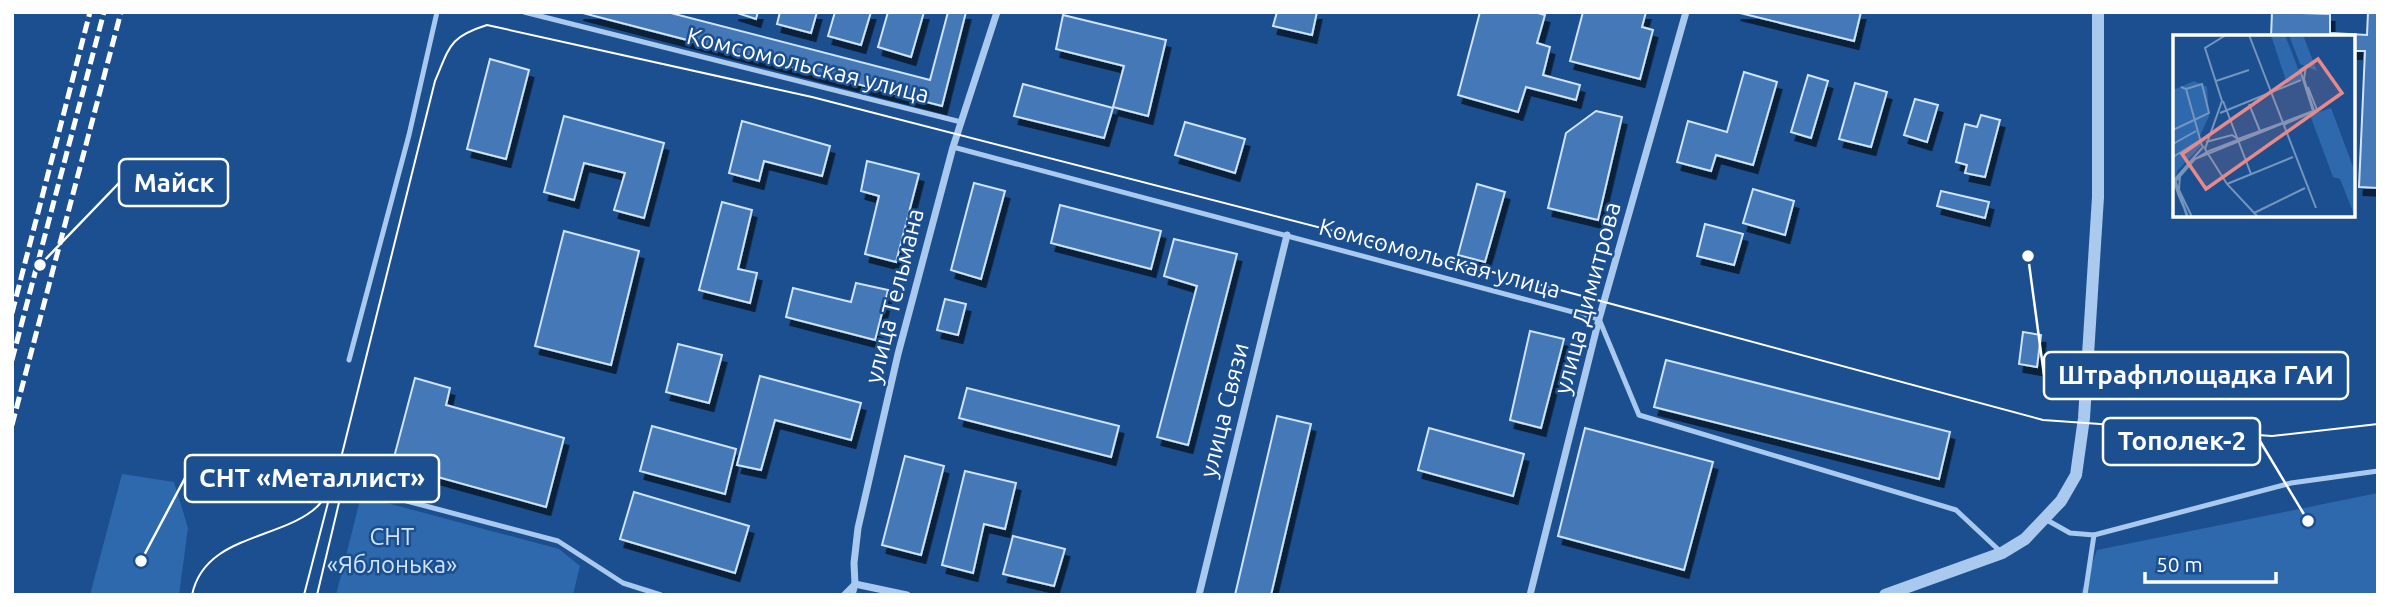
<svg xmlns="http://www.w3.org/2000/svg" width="2390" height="607" font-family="Ubuntu,sans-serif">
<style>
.green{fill:#2e69ad}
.building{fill:#4478b7;stroke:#cfe3fa;stroke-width:2;filter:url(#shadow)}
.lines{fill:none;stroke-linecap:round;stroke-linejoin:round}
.service{stroke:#a9c9ee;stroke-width:5}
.minor{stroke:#a9c9ee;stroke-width:7}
.tertiary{stroke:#a9c9ee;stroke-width:12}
.tram{stroke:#fff;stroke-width:2}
.rail{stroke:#fff;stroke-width:5;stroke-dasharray:12 5;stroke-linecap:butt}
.labels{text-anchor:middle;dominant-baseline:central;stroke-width:5;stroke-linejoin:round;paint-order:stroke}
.street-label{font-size:24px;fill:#fff;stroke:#1b4f8f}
.park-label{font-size:24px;fill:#cfe3fa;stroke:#1b4f8f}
.inset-road{fill:none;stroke:#7695bc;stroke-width:2}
.view{fill:#e88989;fill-opacity:0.15;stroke:#e88989;stroke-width:3.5}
.inset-edge{fill:none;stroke:#fff;stroke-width:3.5}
.leader{fill:none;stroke:#fff;stroke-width:2.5}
.callout-dot{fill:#fff;stroke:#1b4f8f;stroke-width:2.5}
.callout{fill:#1b4f8f;stroke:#fff;stroke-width:2.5}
.callout-label{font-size:26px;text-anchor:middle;font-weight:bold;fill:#fff}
</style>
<defs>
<filter id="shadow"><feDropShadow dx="4.5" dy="8" stdDeviation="0" flood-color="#0009"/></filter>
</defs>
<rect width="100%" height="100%" fill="#1b4f8f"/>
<!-- green -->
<g class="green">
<path d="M122,474L174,482L188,528L179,595H90Z"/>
<path d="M2378,493V595H2080L2097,550Z"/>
<path d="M361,496L559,549L580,566L573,595H336Z"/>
</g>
<!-- building -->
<g class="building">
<path d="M579,12H667L930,80L948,12H966L942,106Z"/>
<path d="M734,12H758L756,19Z"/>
<path d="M780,12H817L811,33L777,24Z"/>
<path d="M835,12H871L861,45L828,36Z"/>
<path d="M888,12H924L911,57L878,47Z"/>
<path d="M1277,12H1317L1312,35L1273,26Z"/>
<path d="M1480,12H1534L1545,15L1537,43L1550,47L1543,75L1580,85L1576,100L1526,87L1518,112L1458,95Z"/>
<path d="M1583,12H1646L1642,27L1653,30L1640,79L1570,61Z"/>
<path d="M1736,12H1861L1854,41Z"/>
<path d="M2272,12L2330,14V33L2367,35L2368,12H2378V188L2359,187L2365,51H2353V37H2271Z"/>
<path d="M1063,15L1166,40L1148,116L1113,107L1124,66L1056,49Z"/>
<path d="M490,59L529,70L506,159L467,149Z"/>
<path d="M1744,72L1777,82L1753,165L1716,155L1711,171L1677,162L1688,121L1727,132Z"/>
<path d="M1808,75L1828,81L1811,138L1791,132Z"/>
<path d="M1855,83L1887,92L1871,147L1839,139Z"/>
<path d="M1023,84L1113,108L1104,138L1014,116Z"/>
<path d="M1915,99L1938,105L1927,142L1904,135Z"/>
<path d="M1596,111L1622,117L1598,220L1548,208L1566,133Z"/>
<path d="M1981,115L2000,120L1985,177L1965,173L1967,165L1956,162L1965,124L1977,127Z"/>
<path d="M564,116L664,143L644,218L614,210L625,173L584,163L574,200L544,192Z"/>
<path d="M742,121L830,146L822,176L764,161L759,181L729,173Z"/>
<path d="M1185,122L1245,139L1235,173L1175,155Z"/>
<path d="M867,161L919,174L896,262L865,254L879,196L861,191Z"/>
<path d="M974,183L1005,191L981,279L951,270Z"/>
<path d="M1477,184L1505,192L1485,262L1458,255Z"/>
<path d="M1753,189L1794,201L1785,235L1743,223Z"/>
<path d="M1941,191L1989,202L1985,218L1937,206Z"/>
<path d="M722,202L752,210L738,269L757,273L750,303L699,290Z"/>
<path d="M1060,205L1161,231L1151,269L1051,243Z"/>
<path d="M1705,224L1743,234L1734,265L1697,256Z"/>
<path d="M564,231L639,251L611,365L535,346Z"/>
<path d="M1174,239L1237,254L1188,445L1157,437L1197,286L1164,276Z"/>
<path d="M856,283L888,290L875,340L786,317L793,288L851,302Z"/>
<path d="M945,299L966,304L958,335L937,330Z"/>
<path d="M1530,331L1564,339L1541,428L1510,420Z"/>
<path d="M2023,332L2041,335L2037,367L2019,364Z"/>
<path d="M678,344L722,355L709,403L666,392Z"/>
<path d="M1666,360L1950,432L1939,479L1654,407Z"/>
<path d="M760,376L861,403L851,440L775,420L761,470L737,465Z"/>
<path d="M415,378L450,388L446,405L564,438L546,507L427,474L423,489L388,480Z"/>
<path d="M967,388L1119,426L1111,457L959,418Z"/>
<path d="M1277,416L1311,424L1271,595H1235Z"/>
<path d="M652,426L736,449L725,494L640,471Z"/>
<path d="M1429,428L1524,454L1513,496L1418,470Z"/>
<path d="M1585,428L1713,462L1684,570L1558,536Z"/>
<path d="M905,456L944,466L921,555L882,545Z"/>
<path d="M965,471L1016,483L1005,529L984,524L973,573L942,565Z"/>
<path d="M634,492L749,526L735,573L620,539Z"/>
<path d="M1013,536L1065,549L1054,586L1003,574Z"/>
</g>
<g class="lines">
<!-- service -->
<g class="service">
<path d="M524,12L961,122"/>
<path d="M953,147L1599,319L1639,415L1956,510L2002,553"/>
<path d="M349,360L409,135L437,12"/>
<path d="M384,495L558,541L623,583L661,595"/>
<path d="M2045,519L2070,533L2094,535L2291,483L2378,471"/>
<path d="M843,595L853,585"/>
<path d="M2085,595L2094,535"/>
</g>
<!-- minor -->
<g class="minor">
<path d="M855,584L907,595"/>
<path d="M852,595L855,584L854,563L858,528L898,354L953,147L997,12"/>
<path d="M1199,595L1287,235"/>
<path d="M1530,595L1599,319L1686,12"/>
</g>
<!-- tertiary -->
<path class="tertiary" d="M1885,595L2002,553L2025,539L2061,501L2076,475L2084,418L2098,197V12"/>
<!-- tram -->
<g class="tram">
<path d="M192,595C204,537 274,540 312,511C331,497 335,475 342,454L435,81C450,46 449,37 487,25L812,97L1504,275L2043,420L2272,436L2378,424"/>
<path d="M304,595L330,495"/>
<path d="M317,595L347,469"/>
</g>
<!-- rail -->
<g class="rail">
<path d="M12,313L90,12"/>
<path d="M12,360L104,12"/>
<path d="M12,425L121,12"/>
</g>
</g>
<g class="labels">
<!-- street labels -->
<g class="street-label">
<text transform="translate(808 65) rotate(14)">Комсомольская улица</text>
<text transform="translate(1440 258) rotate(15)">Комсомольская улица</text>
<text transform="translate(894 296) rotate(-76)">улица Тельмана</text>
<text transform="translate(1587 298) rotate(-75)">улица Димитрова</text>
<text transform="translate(1224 410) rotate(-76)">улица Связи</text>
</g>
<!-- park labels -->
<g class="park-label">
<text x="392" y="536">СНТ<tspan x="392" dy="28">«Яблонька»</tspan></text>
</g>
</g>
<!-- overview -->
<g transform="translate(2173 35)">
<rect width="182" height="182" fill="#1b4f8f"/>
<path d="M98,0H112L129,44L114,49ZM116,0H130L144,36L127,29ZM21,46L34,52L36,81L26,103L28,111L4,136L0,166V55ZM158,73L182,137V182L167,144L160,142L137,80Z" fill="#2e69ad"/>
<path class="inset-road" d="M53,0L32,13L49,66L32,114L54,149L85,182M76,0L143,173M43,46L76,35M8,52L13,54L29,111M50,66L78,139M76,69L87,96M47,78L128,45M110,90L144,75L135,52M0,95L36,78L29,49L13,54M33,107L59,100L65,104L109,88M0,109L23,96M0,122L26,106M7,140L6,155L19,182M54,149L120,122M81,178L132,153M14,182L2,144L31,111M15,182L5,159L2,149V145L4,142L13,132L22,124L36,116L140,76L127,35L133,31L131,44L141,76L22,124L2,147L15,182"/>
<path class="view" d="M145,24L169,58L33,154L9,119Z"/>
<rect width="182" height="182" class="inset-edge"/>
</g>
<!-- callouts -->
<path class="leader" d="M40 265L119 183M2028 256L2044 375M2308 521L2260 441M141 561L185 478"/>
<g class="callout-dot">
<circle cx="40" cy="265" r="7"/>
<circle cx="2028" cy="256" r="7"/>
<circle cx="2308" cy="521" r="7"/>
<circle cx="141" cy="561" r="7"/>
</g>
<g class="callout">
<rect x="119" y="159" width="109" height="47" rx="7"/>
<rect x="2044" y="352" width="304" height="47" rx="7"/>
<rect x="2103" y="418" width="157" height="47" rx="7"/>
<rect x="185" y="455" width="254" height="47" rx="7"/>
</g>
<g class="callout-label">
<text x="174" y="192">Майск</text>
<text x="2196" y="384">Штрафплощадка ГАИ</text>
<text x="2182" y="450">Тополек-2</text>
<text x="312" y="487">СНТ «Металлист»</text>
</g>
<!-- border -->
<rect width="2390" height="607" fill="none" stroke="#ffffff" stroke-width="28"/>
<!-- scale -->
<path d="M2145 572v10h131v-10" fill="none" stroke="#ffffff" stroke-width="3.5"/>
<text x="2156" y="572" font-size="21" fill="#ffffff" stroke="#1b4f8f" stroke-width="5" paint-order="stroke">50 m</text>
</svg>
